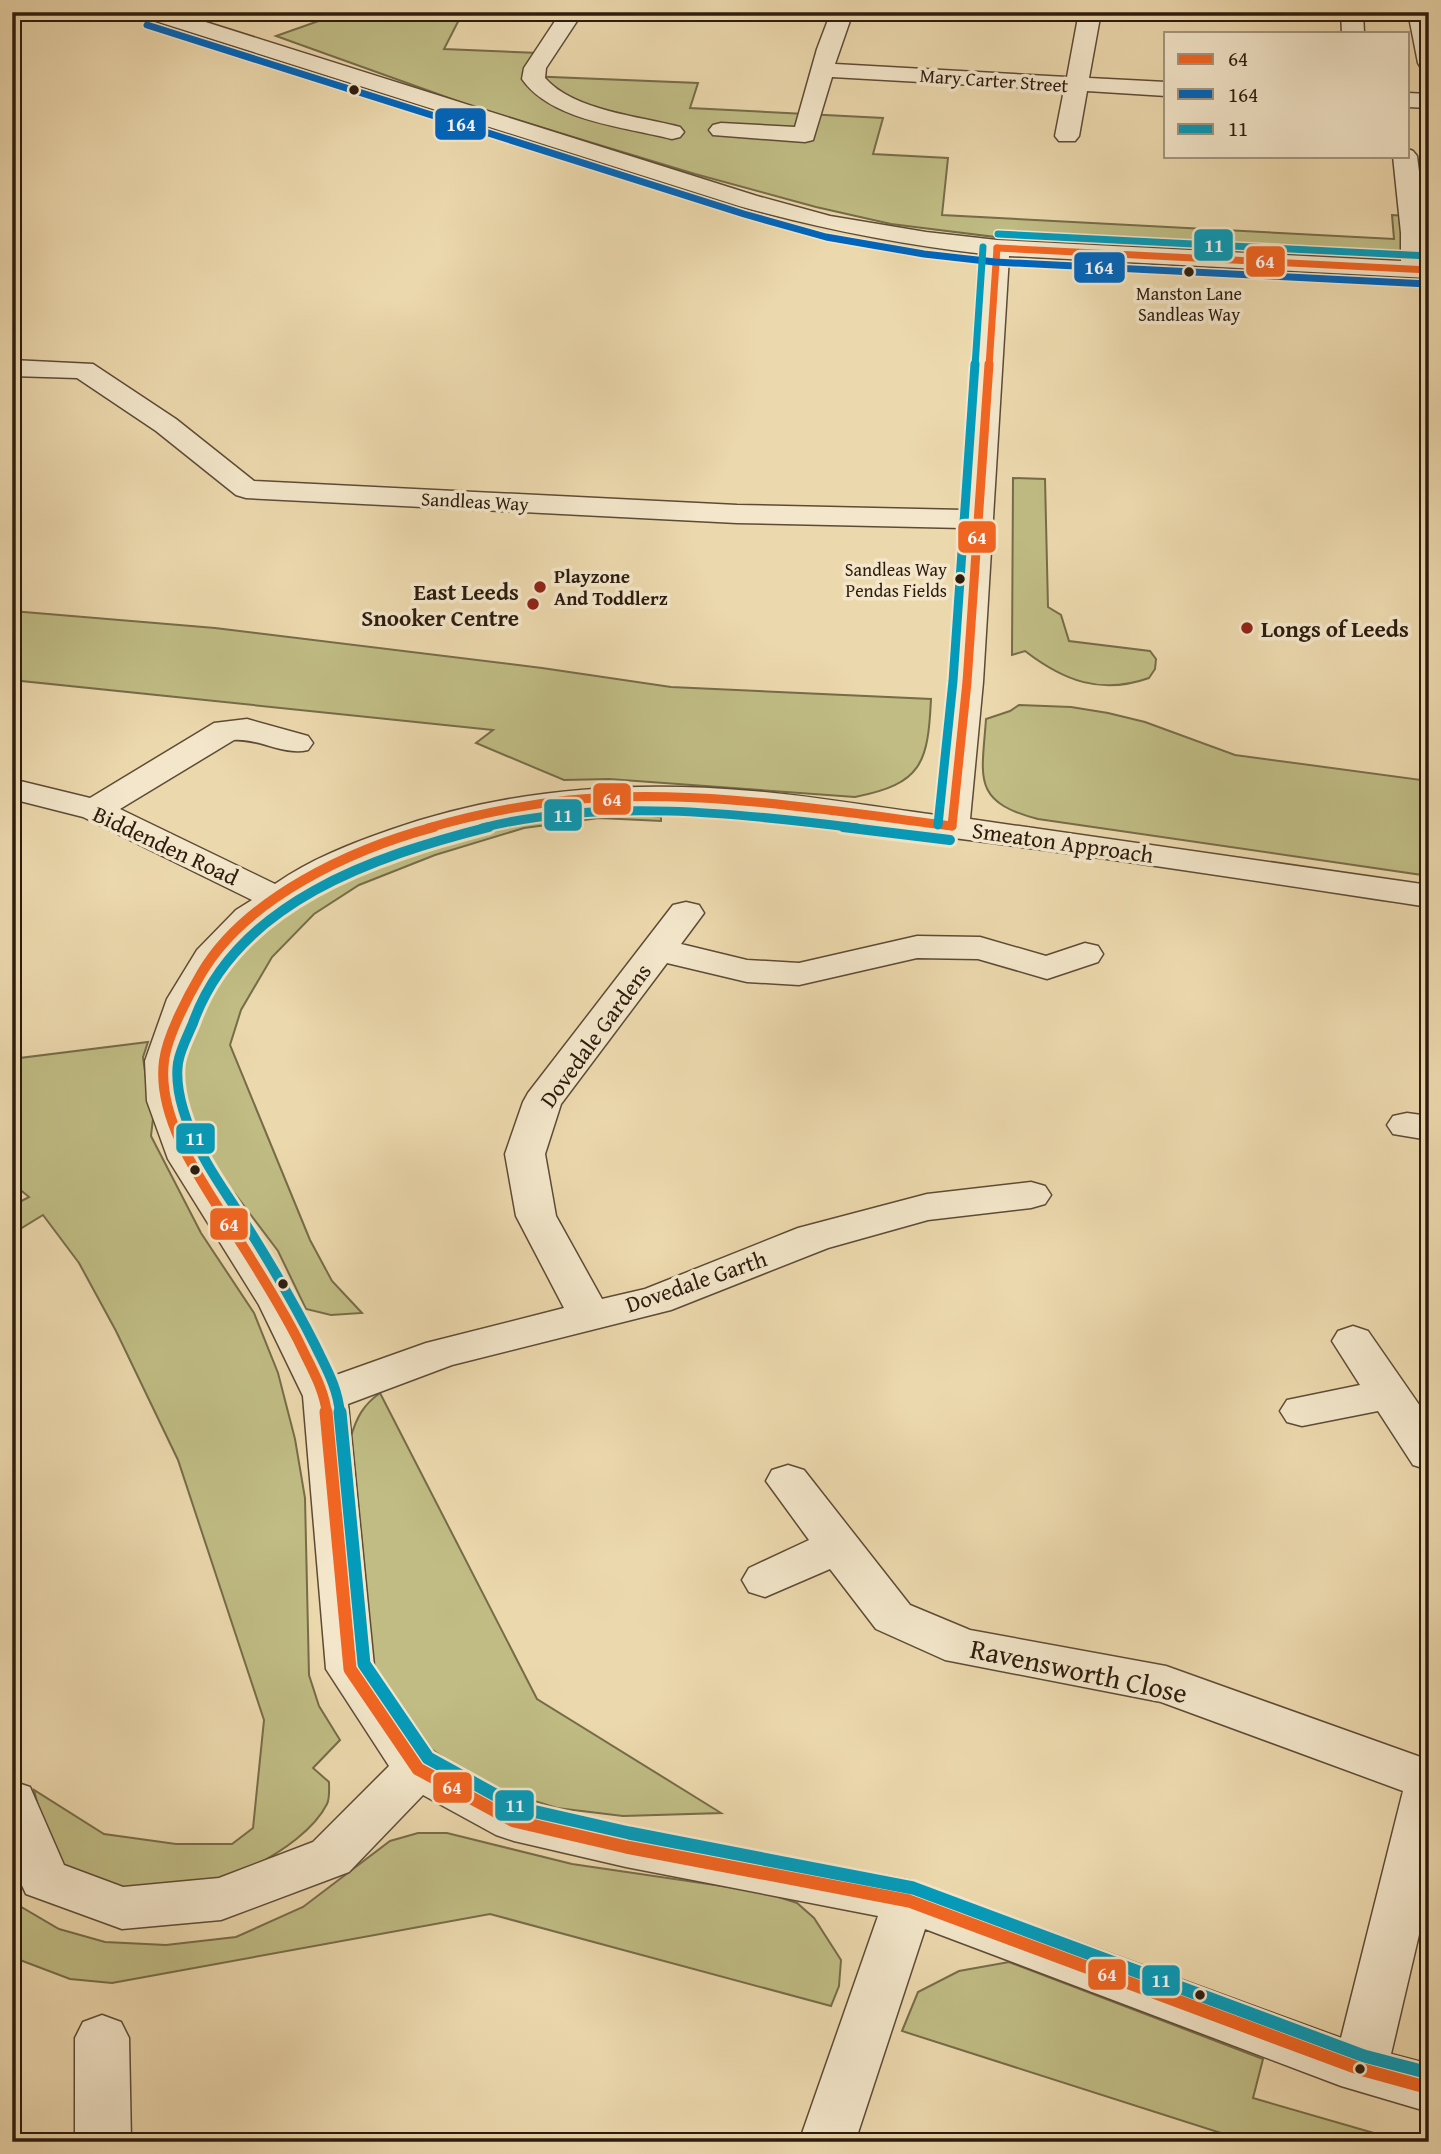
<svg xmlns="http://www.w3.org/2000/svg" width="1441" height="2154" font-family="'Gentium Book Plus',serif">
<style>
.green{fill:#c0bc84;stroke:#766c49;stroke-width:2}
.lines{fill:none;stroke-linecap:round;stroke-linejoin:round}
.minor-casing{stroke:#5d4b36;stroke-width:3}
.minor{fill:#f3e6ca;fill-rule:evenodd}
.bus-1-far3-casing{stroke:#f3e6ca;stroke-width:10}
.bus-1-far2-casing{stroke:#f3e6ca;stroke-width:13}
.bus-1-far1-casing{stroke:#f3e6ca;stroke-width:16}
.bus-1-casing{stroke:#f3e6ca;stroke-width:18}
.bus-2-casing{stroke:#f3e6ca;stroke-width:10}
.bus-3-far3-casing{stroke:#f3e6ca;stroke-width:10}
.bus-3-far2-casing{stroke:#f3e6ca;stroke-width:13}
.bus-3-far1-casing{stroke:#f3e6ca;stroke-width:16}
.bus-3-casing{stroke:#f3e6ca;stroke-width:18}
.bus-1-far3{stroke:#f26522;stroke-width:7}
.bus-1-far2{stroke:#f26522;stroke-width:9}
.bus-1-far1{stroke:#f26522;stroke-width:10}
.bus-1{stroke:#f26522;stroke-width:13}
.bus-2{stroke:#0065bd;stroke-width:7}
.bus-3-far3{stroke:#049bbb;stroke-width:7}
.bus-3-far2{stroke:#049bbb;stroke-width:9}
.bus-3-far1{stroke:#049bbb;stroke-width:10}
.bus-3{stroke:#049bbb;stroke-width:13}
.bus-dot{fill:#2d1c0e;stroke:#f3e6ca;stroke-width:2.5}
.poi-dot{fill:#8f2418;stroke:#f3e6ca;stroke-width:2.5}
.labels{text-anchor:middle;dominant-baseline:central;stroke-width:7;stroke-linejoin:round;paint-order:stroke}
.far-bus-label{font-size:18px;fill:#2d1c0e;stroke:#f3e6ca}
.far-street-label{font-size:19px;fill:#2d1c0e;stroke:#f3e6ca}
.far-poi-label{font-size:19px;font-weight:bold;fill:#2d1c0e;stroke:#f3e6ca;text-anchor:start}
.poi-label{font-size:23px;font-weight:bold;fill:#2d1c0e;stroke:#f3e6ca;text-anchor:end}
.street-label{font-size:23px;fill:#2d1c0e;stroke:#f3e6ca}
.near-street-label{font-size:28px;fill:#2d1c0e;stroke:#f3e6ca}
.line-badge{stroke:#f3e6ca;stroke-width:2.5}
.badge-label{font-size:19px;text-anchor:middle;font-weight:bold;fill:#fff}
</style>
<rect width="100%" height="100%" fill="#ecd8ad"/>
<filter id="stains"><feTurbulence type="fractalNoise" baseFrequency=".00286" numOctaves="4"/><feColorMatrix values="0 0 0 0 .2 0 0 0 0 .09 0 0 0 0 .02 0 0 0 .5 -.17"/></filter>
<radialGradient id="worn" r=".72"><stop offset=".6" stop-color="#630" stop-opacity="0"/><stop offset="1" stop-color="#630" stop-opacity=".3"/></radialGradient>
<!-- green -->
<g class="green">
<path d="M344,12H463L444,49L538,53L527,76L698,83L690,108L883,118L873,154L948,158L942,215L1394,239L1392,215L1429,217V261L1043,243L891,224L816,207L695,174L474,107L276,36Z"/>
<path d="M1013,478L1045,479L1048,607L1061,615L1069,641L1150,651L1156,659L1155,669L1149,678C1101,695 1064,681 1025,651L1012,655Z"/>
<path d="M12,611L215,628L542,668L671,687L931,699C928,763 922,784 855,797L609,779L564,780L476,743L493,730L12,680Z"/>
<path d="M1019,705L1071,707L1108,713L1145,722L1235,755L1429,781V876L1038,819C971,802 982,777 986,719L1010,711Z"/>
<path d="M595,810L661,817V821L599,818L524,828L435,855L359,885L314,914L272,957L241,1010L230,1045L310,1240L332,1281L362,1313L331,1315L306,1309L278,1251L235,1194L207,1165L192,1128L182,1083L186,1038L213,983L255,933L297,898L354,864L431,835L508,819Z"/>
<path d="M148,1042L143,1057L146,1079L155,1101L151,1136L201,1233L254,1313L278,1373L295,1439L305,1498L309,1675L319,1706L340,1740L313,1768L329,1782C329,1789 330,1798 327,1804C303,1852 203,1897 151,1894C122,1893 85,1876 58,1865L47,1842L34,1790L104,1834L176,1844H232L253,1828L264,1720L178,1460L116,1331L79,1263L43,1215L12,1234V1206L29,1197L12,1183V1059Z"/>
<path d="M380,1393L537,1699L721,1813L623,1816L557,1808L509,1793L466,1773L431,1749L370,1669L367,1600L351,1436C357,1417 363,1405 380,1393Z"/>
<path d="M418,1833H447L572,1864L763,1892L797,1903L814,1918L841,1960L839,1986L831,2006L490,1914L112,1983L70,1979L12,1957V1898L18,1905L59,1929L105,1942L166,1945L236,1937L303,1907L390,1841Z"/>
<path d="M1009,1962L1263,2059L1253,2098L1405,2142H1249L902,2031L918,1992L959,1971Z"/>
</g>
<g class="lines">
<!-- minor casing -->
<g class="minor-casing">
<g id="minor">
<path d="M140,12H174L757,196L830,216L926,232L997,240L1401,261V233L1393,156H1408V149L1413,151L1417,156L1427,233L1429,278L1009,256L983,682L970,819L1429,885V907C1276,884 1122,860 969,840C735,809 493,765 285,909C240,941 212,978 194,1030C190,1040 184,1052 183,1062C175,1136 260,1237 297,1299C312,1323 324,1350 336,1375L426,1343L564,1308L516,1216L505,1154L523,1102L528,1093L673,905L686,902L699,905L704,913L681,944L747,960L799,963L917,936L980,937L1046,956L1085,943L1098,946L1103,954L1098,962L1047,979L978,959L917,958L799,985L747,982L667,963L561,1104L545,1154L556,1216L602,1299L645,1289L798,1228L927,1194L1031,1182L1045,1186L1051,1195L1045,1204L1031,1208L928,1220L828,1248L671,1310L452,1365L348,1404L374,1666L435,1755L526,1804L626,1827L909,1880L1341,2038L1403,1791L1161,1702L945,1660L876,1629L830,1569L765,1597L749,1592L742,1580L749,1568L809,1540L766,1481L772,1470L788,1465L804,1470L910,1605L970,1630L1166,1666L1429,1760V1892L1391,2054L1429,2064V2112L1341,2086L925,1929L855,2142H799L878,1916L626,1867L514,1841L496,1835L423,1795L349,1872L221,1920L122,1929L26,1894L12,1864V1781L30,1787L64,1865L123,1887L219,1878L313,1842L389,1766L326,1669L303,1396L259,1305L168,1159L147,1101L145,1061L167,999L197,950L236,910L252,900L83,817L12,799V779L90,798L214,723L247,719L308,736L313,743L308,750C283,756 259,738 234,740L120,809L275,884C311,859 350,844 390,830C506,789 630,780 752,791C813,796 875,807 936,815L951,682L963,528L737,523L246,498L236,495L156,431L77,378L12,376V360L93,364L176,419L254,481L737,505L964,510L984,254C898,244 822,229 739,206L143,17Z"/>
<path d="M561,12H583L546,68L545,78C574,111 639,116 680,127L684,132L680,137L672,139C625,127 551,121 522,79L524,68Z"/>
<path d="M831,12H853L835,64L1067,77L1079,12H1101L1089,78L1166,82V96L1087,91L1079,136L1075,141H1059L1055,136L1064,90L832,77L813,140L805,142L713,135L709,130L713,125L721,123L795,127L817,49Z"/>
<path d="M1341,12H1363L1364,33H1342Z"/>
<path d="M1408,12H1429V70L1421,68L1418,63Z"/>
<path d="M1408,93L1429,94V108L1408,107Z"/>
<path d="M1407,1113L1429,1116V1140L1393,1134L1387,1125L1393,1116Z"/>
<path d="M1353,1326L1368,1331L1429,1419V1470L1413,1465L1378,1411L1302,1426L1287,1422L1280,1411L1287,1400L1360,1385L1332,1341L1338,1331Z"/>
<path d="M102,2015L121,2022L129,2038L131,2142H75V2038L83,2022Z"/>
</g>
</g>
<!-- minor -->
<use href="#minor" class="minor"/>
<!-- bus-1-far3 casing -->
<g class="bus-1-far3-casing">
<g id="bus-1-far3">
<path d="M997,248L1429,270"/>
<path d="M989,366L997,248"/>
</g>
</g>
<!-- bus-1-far2 casing -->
<g class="bus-1-far2-casing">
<g id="bus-1-far2">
<path d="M952,826L967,682L989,364"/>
<path d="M428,828C474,815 521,805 569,800C697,788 826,810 952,826"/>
</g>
</g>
<!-- bus-1-far1 casing -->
<g class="bus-1-far1-casing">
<path id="bus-1-far1" d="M327,1414C324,1387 309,1364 298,1340C280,1305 260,1273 239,1240C208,1190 156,1123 164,1061C167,1036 188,996 201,974C245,898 352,849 434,827"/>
</g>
<!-- bus-1 casing -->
<g class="bus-1-casing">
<path id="bus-1" d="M326,1412L350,1669L418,1769L514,1821L626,1847L909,1901L1360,2069L1429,2088"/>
</g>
<!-- bus-2 casing -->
<g class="bus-2-casing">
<path id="bus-2" d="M147,25L744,214L826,237L924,254L995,262L1428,284"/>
</g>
<!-- bus-3-far3 casing -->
<g class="bus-3-far3-casing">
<g id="bus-3-far3">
<path d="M998,234L1429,256"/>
<path d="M975,366L983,247"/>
</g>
</g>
<!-- bus-3-far2 casing -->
<g class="bus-3-far2-casing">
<g id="bus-3-far2">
<path d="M938,825L953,681L975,364"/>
<path d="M482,828C600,798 738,813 857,828"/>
</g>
</g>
<!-- bus-3-far1 casing -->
<g class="bus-3-far1-casing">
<g id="bus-3-far1">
<path d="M843,827L950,840"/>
<path d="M340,1414C338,1388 326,1368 315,1345C292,1299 266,1256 238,1212C226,1193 212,1174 202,1154C188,1129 174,1092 178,1063C180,1050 188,1035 193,1023C236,902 375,856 489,827"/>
</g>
</g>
<!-- bus-3 casing -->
<g class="bus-3-casing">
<path id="bus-3" d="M340,1412L364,1664L428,1758L519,1808L629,1833L913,1888L1364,2056L1429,2073"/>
</g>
<!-- bus-1-far3 -->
<use href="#bus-1-far3" class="bus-1-far3"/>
<!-- bus-1-far2 -->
<use href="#bus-1-far2" class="bus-1-far2"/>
<!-- bus-1-far1 -->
<use href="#bus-1-far1" class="bus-1-far1"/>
<!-- bus-1 -->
<use href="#bus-1" class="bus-1"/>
<!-- bus-2 -->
<use href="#bus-2" class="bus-2"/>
<!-- bus-3-far3 -->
<use href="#bus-3-far3" class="bus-3-far3"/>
<!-- bus-3-far2 -->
<use href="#bus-3-far2" class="bus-3-far2"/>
<!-- bus-3-far1 -->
<use href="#bus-3-far1" class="bus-3-far1"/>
<!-- bus-3 -->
<use href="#bus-3" class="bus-3"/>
</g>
<!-- markers -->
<g class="bus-dot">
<circle cx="354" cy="90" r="6"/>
<circle cx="1189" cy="272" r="6"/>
<circle cx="960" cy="579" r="6"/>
<circle cx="195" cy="1170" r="6"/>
<circle cx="283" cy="1284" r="6"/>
<circle cx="1200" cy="1995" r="6"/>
<circle cx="1360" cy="2069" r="6"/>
</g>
<g class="poi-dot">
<circle cx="540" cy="587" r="7"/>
<circle cx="533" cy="604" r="7"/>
<circle cx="1247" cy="628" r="7"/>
</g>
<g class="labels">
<!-- far-bus labels -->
<g class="far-bus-label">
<text x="1189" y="293">Manston Lane<tspan x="1189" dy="21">Sandleas Way</tspan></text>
<text x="947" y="569" text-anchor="end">Sandleas Way<tspan x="947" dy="21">Pendas Fields</tspan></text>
</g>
<!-- far-street labels -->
<g class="far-street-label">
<text transform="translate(994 80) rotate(4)">Mary Carter Street</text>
<text transform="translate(475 501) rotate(3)">Sandleas Way</text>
</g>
<!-- far-poi labels -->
<g class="far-poi-label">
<text x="554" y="576">Playzone<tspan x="554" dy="22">And Toddlerz</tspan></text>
</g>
<!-- poi labels -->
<g class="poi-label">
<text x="519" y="591">East Leeds<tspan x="519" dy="26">Snooker Centre</tspan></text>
<text x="1261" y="628" text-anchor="start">Longs of Leeds</text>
</g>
<!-- street labels -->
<g class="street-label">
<text transform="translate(1063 842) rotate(8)">Smeaton Approach</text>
<text transform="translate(166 845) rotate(25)">Biddenden Road</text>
<text transform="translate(595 1035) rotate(-54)">Dovedale Gardens</text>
<text transform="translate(696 1281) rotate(-19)">Dovedale Garth</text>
</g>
<!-- near-street labels -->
<g class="near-street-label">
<text transform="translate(1079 1670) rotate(12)">Ravensworth Close</text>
</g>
</g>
<g class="line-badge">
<rect x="434" y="107" width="53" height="34" rx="7" fill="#0065bd"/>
<rect x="1193" y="228" width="41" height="34" rx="7" fill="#049bbb"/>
<rect x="1245" y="245" width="41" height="33" rx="7" fill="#f26522"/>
<rect x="1073" y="251" width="53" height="33" rx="7" fill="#0065bd"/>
<rect x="957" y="520" width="40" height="34" rx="7" fill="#f26522"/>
<rect x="592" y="782" width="40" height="34" rx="7" fill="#f26522"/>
<rect x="543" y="798" width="40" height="34" rx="7" fill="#049bbb"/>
<rect x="175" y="1122" width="41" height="33" rx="7" fill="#049bbb"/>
<rect x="209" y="1207" width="40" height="34" rx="7" fill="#f26522"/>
<rect x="432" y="1771" width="41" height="33" rx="7" fill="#f26522"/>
<rect x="494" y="1789" width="41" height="33" rx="7" fill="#049bbb"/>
<rect x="1087" y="1958" width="40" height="33" rx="7" fill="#f26522"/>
<rect x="1141" y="1964" width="40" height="33" rx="7" fill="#049bbb"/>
</g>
<g class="badge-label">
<text x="461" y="131">164</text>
<text x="1214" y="252">11</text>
<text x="1265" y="268">64</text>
<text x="1099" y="274">164</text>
<text x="977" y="544">64</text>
<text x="612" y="806">64</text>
<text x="563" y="822">11</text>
<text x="195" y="1145">11</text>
<text x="229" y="1231">64</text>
<text x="452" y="1794">64</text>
<text x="515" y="1812">11</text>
<text x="1107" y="1981">64</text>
<text x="1161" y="1987">11</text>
</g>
<!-- margin -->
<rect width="1441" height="2154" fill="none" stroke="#ecd8ad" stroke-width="42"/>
<rect x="14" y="14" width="1413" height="2126" fill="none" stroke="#2d1c0e" stroke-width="3.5"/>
<rect x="21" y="21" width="1399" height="2112" fill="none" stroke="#2d1c0e" stroke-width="2"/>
<!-- legend -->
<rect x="1164" y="32" width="245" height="126" fill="#f3e6ca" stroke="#a4957f" stroke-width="2"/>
<rect x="1178" y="54" width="35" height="10" fill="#f26522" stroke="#a4957f" stroke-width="2"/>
<text x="1228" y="66" font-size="21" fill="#2d1c0e">64</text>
<rect x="1178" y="89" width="35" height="10" fill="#0065bd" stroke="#a4957f" stroke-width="2"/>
<text x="1228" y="102" font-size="21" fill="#2d1c0e">164</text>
<rect x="1178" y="124" width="35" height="10" fill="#049bbb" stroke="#a4957f" stroke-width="2"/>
<text x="1228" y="136" font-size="21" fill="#2d1c0e">11</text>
<rect width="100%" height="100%" filter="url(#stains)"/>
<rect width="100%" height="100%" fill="url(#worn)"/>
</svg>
